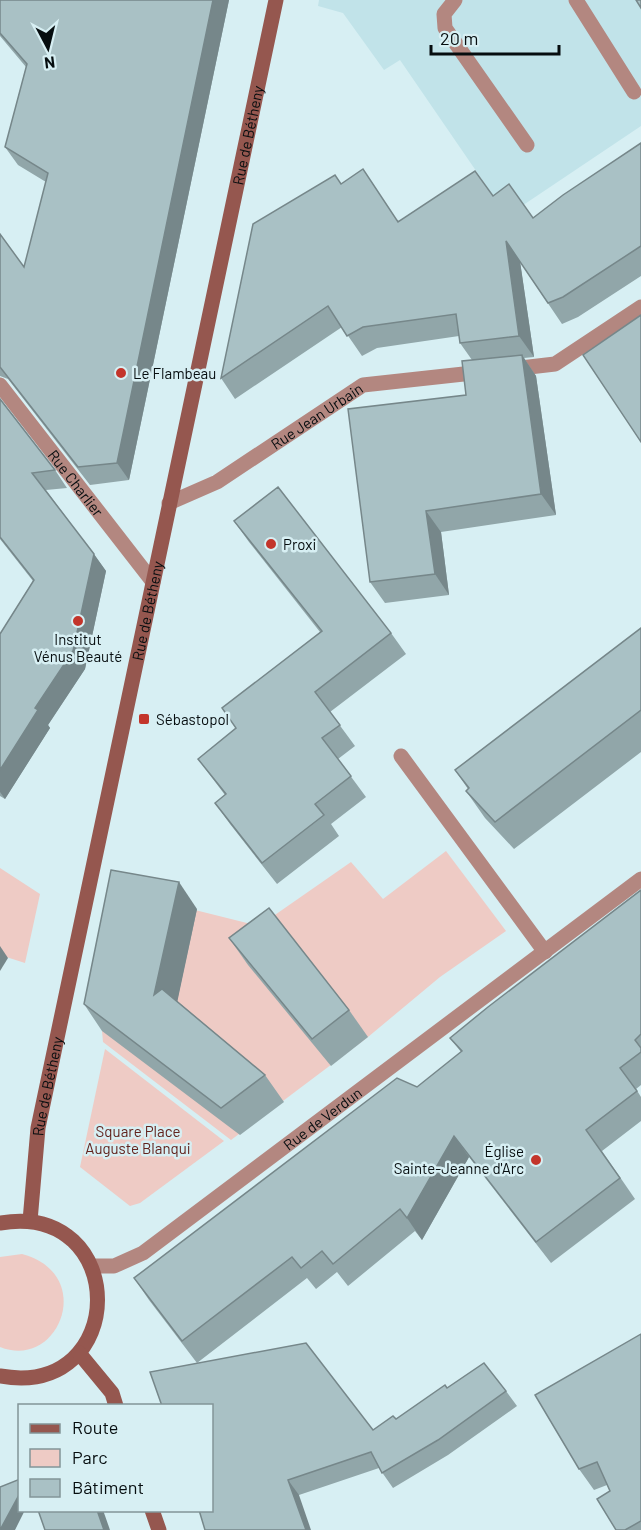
<svg xmlns="http://www.w3.org/2000/svg" width="641" height="1530" font-family="Barlow,sans-serif">
<style>
.built{fill:#c1e3e9}
.green{fill:#eecbc5}
.lines{fill:none;stroke-linecap:round;stroke-linejoin:round}
.service{stroke:#b38780;stroke-width:15}
.minor{stroke:#b38780;stroke-width:15}
.secondary{stroke:#95574f;stroke-width:15}
.wall{fill:#91a6a9}
.shaded-wall{fill:#76878a}
.building{fill:#a9c1c5;stroke:#76878a;stroke-width:1.5}
.poi-dot{fill:#c3352b;stroke:#d7eff3;stroke-width:2}
.labels{text-anchor:middle;dominant-baseline:central;stroke-width:5;stroke-linejoin:round;paint-order:stroke}
.street-label{font-size:15px;fill:#060d0f;stroke:#d7eff3}
.poi-label{font-size:15px;fill:#060d0f;stroke:#d7eff3;text-anchor:start}
.park-label{font-size:15px;fill:#62231d;stroke:#d7eff3}
</style>
<rect width="100%" height="100%" fill="#d7eff3"/>
<!-- built -->
<path class="built" d="M319,0H641V126L507,216L400,60L384,70L343,13L318,6Z"/>
<!-- green -->
<g class="green">
<path d="M446,851L506,931L440,977L368,1037L231,1140L103,1042L102,1031L131,894L259,926L351,862L383,899Z"/>
<path d="M0,868L40,894L25,963L0,955Z"/>
<path d="M105,1049L224,1141L140,1203L130,1206L80,1167Z"/>
<path d="M22,1254C97,1274 59,1371 0,1347V1257Z"/>
</g>
<g class="lines">
<!-- service -->
<g class="service">
<path d="M455,0L444,14L445,28L527,145"/>
<path d="M576,0L634,92"/>
<path d="M401,756L545,952"/>
</g>
<!-- minor -->
<g class="minor">
<path d="M512,369L555,364L641,307"/>
<path id="s1" d="M0,385L153,582"/>
<path id="s2" d="M169,503L217,482L363,385L482,372"/>
<path id="s3" d="M92,1266H114L143,1253L641,879"/>
</g>
<!-- secondary -->
<g class="secondary">
<path id="s4" d="M30,1221L38,1128L276,0"/>
<path d="M0,1223C130,1201 130,1399 0,1376"/>
<path d="M79,1353L112,1393L116,1406"/>
<path d="M152,1510L159,1530"/>
</g>
</g>
<!-- wall -->
<g class="wall">
<path d="M0,0H229L129,480L90,485L8,379L0,376V234L24,267L46,182L18,165L5,147L26,67L0,36Z"/>
<path d="M641,143V276L578,317L562,324L520,262L534,357L524,358L536,376L556,515L441,532L449,595L385,603L370,582L466,395L472,360L460,343L459,336L377,348L362,356L342,327L235,399L221,378L341,183L399,221L493,196L533,218Z"/>
<path d="M0,399L55,470L67,488L46,490L106,571L85,669L48,725L50,728L5,799L0,796V634L33,581L0,539Z"/>
<path d="M234,521L391,633L406,654L330,712L355,746L338,759L366,797L331,824L339,836L277,884L230,824L215,803L225,795L198,759L236,728L320,632L249,542Z"/>
<path d="M641,628V752L514,849L485,818L466,791L468,789L455,770Z"/>
<path d="M641,890V1085L636,1089L641,1097V1121L602,1151L635,1199L551,1263L469,1157L422,1240L415,1231L348,1286L337,1272L316,1289L307,1278L197,1363L149,1300L134,1278L417,1087L461,1052L450,1038Z"/>
<path d="M197,909L177,1001L265,1075L284,1102L240,1135L102,1031L84,1004Z"/>
<path d="M229,938L349,1010L368,1037L331,1066L248,965Z"/>
<path d="M641,1334V1530H616L610,1491L607,1485L594,1490L579,1469Z"/>
<path d="M447,1388L506,1391L517,1406L448,1455L393,1488L379,1468L299,1495L205,1530L373,1430L396,1419Z"/>
</g>
<!-- shaded-wall -->
<g class="shaded-wall">
<path d="M213,0H229L129,480L117,463Z"/>
<path d="M506,241L520,261L534,357L519,336Z"/>
<path d="M522,355L536,376L556,515L541,494Z"/>
<path d="M426,511L441,532L449,595L435,574Z"/>
<path d="M94,554L106,571L85,669L48,725L50,728L5,799L0,792V770L35,708Z"/>
<path d="M179,882L197,909L173,1022L154,995Z"/>
<path d="M0,946L8,958L0,971Z"/>
<path d="M454,1136L469,1157L422,1240L407,1218Z"/>
<path d="M288,1480L299,1495L311,1530H306Z"/>
<path d="M20,1493V1510H25L15,1530H0Z"/>
<path d="M97,1510H103L110,1530H104Z"/>
</g>
<!-- building -->
<g class="building">
<path d="M0,0H213L117,463L78,467L0,367V234L24,267L48,173L5,147L27,64L0,33Z"/>
<path d="M636,0H641V8Z"/>
<path d="M641,143V246L563,297L548,303L506,241L519,336L460,343L456,314L363,327L347,336L328,306L221,378L253,224L335,175L341,184L363,169L398,222L475,171L493,196L509,184L533,218L563,195Z"/>
<path d="M641,315V442L583,355Z"/>
<path d="M522,355L541,494L426,511L435,574L370,582L348,409L466,395L462,361Z"/>
<path d="M0,399L55,470L32,473L94,554L73,651L35,708L38,710L0,770V634L34,580L0,537Z"/>
<path d="M278,487L391,633L315,692L340,725L322,738L351,776L315,804L324,815L262,863L215,803L226,794L198,759L236,728L222,708L322,631L234,521Z"/>
<path d="M641,628V710L495,822L466,791L469,788L455,770Z"/>
<path d="M111,870L179,882L154,995L162,989L265,1075L221,1108L84,1004Z"/>
<path d="M641,890V1034L635,1040L641,1048V1052L620,1068L637,1091L586,1130L620,1178L536,1242L454,1136L407,1218L400,1209L333,1264L322,1251L301,1268L292,1257L182,1341L134,1278L397,1078L417,1087L462,1051L450,1038L488,1007Z"/>
<path d="M269,908L349,1010L312,1039L229,938Z"/>
<path d="M641,1334V1521L625,1530H616L597,1499L610,1491L597,1462L579,1469L535,1395Z"/>
<path d="M306,1343L373,1430L393,1416L396,1419L445,1385L447,1388L484,1363L506,1391L438,1440L382,1473L371,1452L288,1480L306,1530H205L199,1510H212V1406H162L150,1372Z"/>
<path d="M20,1479V1493L0,1530V1487Z"/>
<path d="M38,1510H97L104,1530H45Z"/>
</g>
<!-- markers -->
<g class="poi-dot">
<circle cx="121" cy="373" r="6"/>
<circle cx="271" cy="544" r="6"/>
<circle cx="78" cy="621" r="6"/>
<rect x="138" y="713" width="12" height="12" rx="3"/>
<circle cx="536" cy="1160" r="6"/>
</g>
<g class="labels">
<!-- street labels -->
<g class="street-label">
<text stroke="none"><textPath href="#s4" startOffset="1108">Rue de Bétheny</textPath></text>
<text stroke="none"><textPath href="#s2" startOffset="172">Rue Jean Urbain</textPath></text>
<text stroke="none"><textPath href="#s1" startOffset="124">Rue Charlier</textPath></text>
<text stroke="none"><textPath href="#s4" startOffset="622">Rue de Bétheny</textPath></text>
<text stroke="none"><textPath href="#s4" startOffset="136">Rue de Bétheny</textPath></text>
<text stroke="none"><textPath href="#s3" startOffset="278">Rue de Verdun</textPath></text>
</g>
<!-- poi labels -->
<g class="poi-label">
<text x="133" y="373">Le Flambeau</text>
<text x="283" y="544">Proxi</text>
<text x="78" y="639" text-anchor="middle">Institut<tspan x="78" dy="17">Vénus Beauté</tspan></text>
<text x="156" y="719">Sébastopol</text>
<text x="524" y="1151" text-anchor="end">Église<tspan x="524" dy="17">Sainte-Jeanne d'Arc</tspan></text>
</g>
<!-- park labels -->
<g class="park-label">
<text x="138" y="1131">Square Place<tspan x="138" dy="17">Auguste Blanqui</tspan></text>
</g>
</g>
<!-- legend -->
<rect x="18" y="1404" width="195" height="108" fill="#d7eff3" stroke="#839598" stroke-width="1.5"/>
<rect x="30" y="1424" width="30" height="9" fill="#95574f" stroke="#839598" stroke-width="1.5"/>
<text x="72" y="1434" font-size="18" fill="#060d0f">Route</text>
<rect x="30" y="1449" width="30" height="18" fill="#eecbc5" stroke="#839598" stroke-width="1.5"/>
<text x="72" y="1464" font-size="18" fill="#060d0f">Parc</text>
<rect x="30" y="1479" width="30" height="18" fill="#a9c1c5" stroke="#839598" stroke-width="1.5"/>
<text x="72" y="1494" font-size="18" fill="#060d0f">Bâtiment</text>
<!-- north arrow -->
<g transform="translate(48 48) rotate(173)" stroke="#d7eff3" stroke-width="4.5" paint-order="stroke">
<path d="M0-4.5L10 22L0 15L-10 22Z" fill="#060d0f"/>
<text y="-9" font-size="16" font-weight="bold" text-anchor="middle" fill="#060d0f">N</text>
</g>
<!-- scale -->
<path d="M431 45v9h128v-9" fill="none" stroke="#060d0f" stroke-width="3"/>
<text x="440" y="45" font-size="18" fill="#060d0f" stroke="#d7eff3" stroke-width="4.5" paint-order="stroke">20 m</text>
</svg>
